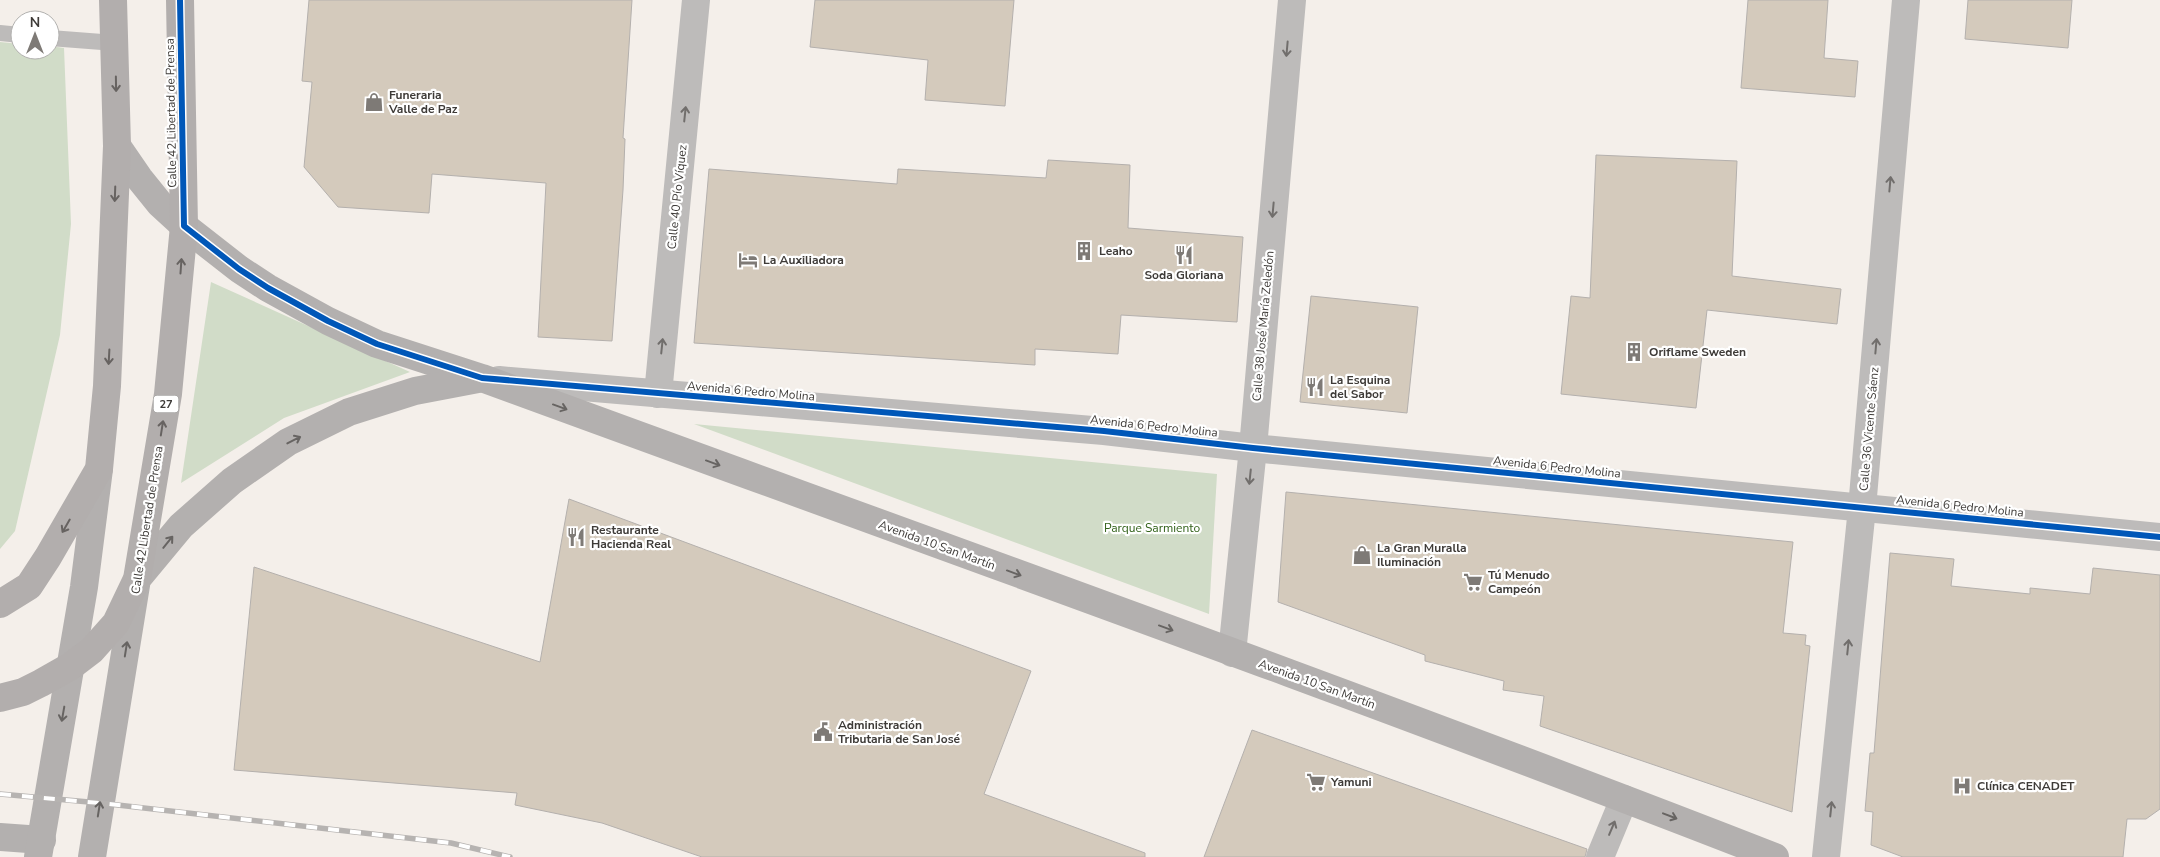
<svg xmlns="http://www.w3.org/2000/svg" width="2160" height="857" font-family="'Nunito Sans',sans-serif">
<style>
.green{fill:#d1dcc8}
.building{fill:#d4cabc;stroke:#b4b0ad}
.lines{fill:none;stroke-linecap:round;stroke-linejoin:round}
.lane{stroke:#bdbbba;stroke-width:16}
.street{stroke:#bdbbba;stroke-width:28}
.secondary{stroke:#b3b0af;stroke-width:28}
.highway{stroke:#b2aead;stroke-width:28}
.rail-casing{stroke:#b6b3b1;stroke-width:5.5}
.rail{stroke:#fff;stroke-width:4;stroke-dasharray:11;stroke-linecap:butt}
.cycleway-casing{stroke:#fff;stroke-width:9}
.cycleway{stroke:#0057b8;stroke-width:6}
.oneway{stroke:#716e6c}
.oneway2{stroke:#676361}
.oneway3{stroke:#676462}
.labels{text-anchor:middle;dominant-baseline:central;stroke-width:4.5;stroke-linejoin:round;paint-order:stroke}
.shield{fill:#fff;stroke:#787674;stroke-width:1}
.shield-label{font-size:11px;font-weight:bold;fill:#3e3b38}
.poi-label{font-size:12px;font-weight:bold;fill:#3e3b38;stroke:#fff;text-anchor:start}
.street-label{font-size:12px;fill:#3e3b38;stroke:#fff}
.park-label{font-size:12px;fill:#316119;stroke:#fff}
</style>
<rect width="100%" height="100%" fill="#f4efea"/>
<!-- green -->
<g class="green">
<path d="M0,42L20,44V50H50V46L64,48L71,224L60,335L15,531L0,549Z"/>
<path d="M211,282L410,372L284,418L181,483Z"/>
<path d="M694,424L1217,474L1209,614Z"/>
</g>
<!-- building -->
<g class="building">
<path d="M309,0H632L623,138L625,139L623,190L612,341L538,337L546,183L432,174L429,213L338,207L304,167L312,82L302,81Z"/>
<path d="M815,0H1014L1005,106L925,100L928,60L810,47Z"/>
<path d="M1748,0H1828L1824,58L1858,61L1855,97L1741,88Z"/>
<path d="M1968,0H2072L2068,48L1965,39Z"/>
<path d="M1596,155L1737,161L1732,276L1841,289L1837,324L1707,310L1696,408L1561,394L1571,296L1590,298Z"/>
<path d="M1048,160L1130,165L1128,228L1243,237L1237,322L1121,315L1118,354L1035,349V365L694,343L709,169L897,184L898,169L1046,178Z"/>
<path d="M1311,296L1418,307L1407,413L1300,402Z"/>
<path d="M1286,492L1793,542L1783,633L1806,635L1805,645L1810,646L1792,812L1540,726L1544,696L1503,690L1504,681L1425,661V655L1278,602Z"/>
<path d="M569,499L1031,671L984,794L1145,853V857H702L602,823L515,805L517,793L234,770L254,567L540,662Z"/>
<path d="M1890,553L1954,559L1951,586L2030,594V588L2090,594L2093,568L2160,575V809L2146,819H2127L2123,857H1903L1871,845L1873,812L1865,811L1870,753H1874Z"/>
<path d="M1252,730L1587,849L1585,857H1204Z"/>
</g>
<g class="lines">
<!-- lane -->
<g class="lane">
<path d="M0,33L20,35"/>
<path d="M50,38L115,43"/>
</g>
<!-- street -->
<g class="street">
<path d="M499,380L1104,431L1253,448L2160,537"/>
<path d="M658,394L696,0"/>
<path d="M1232,653L1253,448L1292,0"/>
<path d="M1600,857L1624,799"/>
<path d="M1826,857L1862,508L1906,0"/>
</g>
<!-- secondary -->
<g class="secondary">
<path d="M117,146L139,178L160,204L184,226L239,269L268,288L328,321L377,344L482,378C913,536 1346,690 1775,857"/>
<path d="M0,837L42,840"/>
<path d="M38,857L84,587L99,469"/>
<path d="M92,857L137,579L181,526L232,481L288,442L349,412L415,391L478,379"/>
</g>
<!-- highway -->
<g class="highway">
<path d="M0,604L29,586L48,557L99,469L107,386L117,146L113,0"/>
<path d="M0,698L23,692L41,683L71,666L92,650L116,623L137,579L168,394L184,226L180,0"/>
</g>
<!-- rail casing -->
<g class="rail-casing">
<path id="rail" d="M0,794L100,803L451,843L510,857"/>
</g>
<!-- rail -->
<use href="#rail" class="rail"/>
<!-- cycleway casing -->
<g class="cycleway-casing">
<path id="cycleway" d="M180,0L184,226L239,269L268,288L328,321L377,344L482,378L1104,431L1253,448L2160,537"/>
</g>
<!-- cycleway -->
<use href="#cycleway" class="cycleway"/>
</g>
<!-- one-way arrows -->
<defs><path id="oneway-shaft" d="M-6 0H5M1.5-3L5.5 0L1.5 3" fill="none" stroke-width="1.6" stroke-linecap="round" stroke-linejoin="round" transform="scale(1.25)"/></defs>
<g class="oneway">
<use href="#oneway-shaft" transform="translate(1287 49) rotate(95)"/>
<use href="#oneway-shaft" transform="translate(685 114) rotate(-84)"/>
<use href="#oneway-shaft" transform="translate(1890 184) rotate(-85)"/>
<use href="#oneway-shaft" transform="translate(1273 210) rotate(95)"/>
<use href="#oneway-shaft" transform="translate(662 346) rotate(-84)"/>
<use href="#oneway-shaft" transform="translate(1876 346) rotate(-85)"/>
<use href="#oneway-shaft" transform="translate(1250 477) rotate(96)"/>
<use href="#oneway-shaft" transform="translate(1848 647) rotate(-84)"/>
<use href="#oneway-shaft" transform="translate(1831 809) rotate(-84)"/>
<use href="#oneway-shaft" transform="translate(1612 828) rotate(-67)"/>
</g>
<g class="oneway2">
<use href="#oneway-shaft" transform="translate(116 84) rotate(89)"/>
<use href="#oneway-shaft" transform="translate(115 194) rotate(92)"/>
<use href="#oneway-shaft" transform="translate(181 266) rotate(-86)"/>
<use href="#oneway-shaft" transform="translate(109 357) rotate(93)"/>
<use href="#oneway-shaft" transform="translate(162 428) rotate(-81)"/>
<use href="#oneway-shaft" transform="translate(66 526) rotate(120)"/>
</g>
<g class="oneway3">
<use href="#oneway-shaft" transform="translate(560 407) rotate(20)"/>
<use href="#oneway-shaft" transform="translate(294 440) rotate(-27)"/>
<use href="#oneway-shaft" transform="translate(713 463) rotate(20)"/>
<use href="#oneway-shaft" transform="translate(168 542) rotate(-51)"/>
<use href="#oneway-shaft" transform="translate(1014 573) rotate(20)"/>
<use href="#oneway-shaft" transform="translate(1166 628) rotate(20)"/>
<use href="#oneway-shaft" transform="translate(126 649) rotate(-81)"/>
<use href="#oneway-shaft" transform="translate(63 714) rotate(100)"/>
<use href="#oneway-shaft" transform="translate(99 809) rotate(-81)"/>
<use href="#oneway-shaft" transform="translate(1670 816) rotate(21)"/>
</g>
<!-- icons -->
<defs>
<g id="shop-bare" transform="scale(1.5)"><path d="M-5-2.5h2.3a2.7 3.5 0 0 1 5.4 0H5L5.5 6h-11ZM-1.5-2.5h3a1.5 2.3 0 0 0-3 0Z" fill="#7e7a76" stroke="#fff" stroke-width="2.5" paint-order="stroke"/></g>
<g id="building-bare" transform="scale(1.5)"><path d="M-4-6H4V6H1V3H-1V6H-4ZM-2.5-4.3h1.7v1.8h-1.7ZM.8-4.3h1.7v1.8H.8ZM-2.5-1h1.7V.8h-1.7ZM.8-1h1.7V.8H.8Z" fill="#7e7a76" stroke="#fff" stroke-width="2.5" paint-order="stroke"/></g>
<g id="restaurant-bare" transform="scale(1.5)"><path d="M-5-6h1v4h1v-4h1v4h1v-4h1v5L-1.5 .5V6h-2V.5L-5-1ZM5-6V6H3V1.5H1.5Q1.5-4 5-6Z" fill="#7e7a76" stroke="#fff" stroke-width="2.5" paint-order="stroke"/></g>
<g id="hotel-bare" transform="scale(1.5)"><path d="M-6-4.5h1.5V1H6V5H4.5V3h-9V5H-6ZM-4 0a1.8 1.8 0 1 1 3.6 0ZM.5 0V-2.5h3Q6-2.5 6 0Z" fill="#7e7a76" stroke="#fff" stroke-width="2.5" paint-order="stroke"/></g>
<g id="supermarket-bare" transform="scale(1.5)"><path d="M-6-5.5h2.5l.6 2H6L4.5 2H-2.5L-4.4-4H-6ZM-1.5 3.2a1.3 1.3 0 1 0 .1 0ZM3 3.2a1.3 1.3 0 1 0 .1 0Z" fill="#7e7a76" stroke="#fff" stroke-width="2.5" paint-order="stroke"/></g>
<g id="civic-bare" transform="scale(1.5)"><path d="M-.6-6.5H3V-4.5H.6V-3L4-1V1h2V6H-6V1h2V-1L-.6-3ZM-1.2 2.5V6h2.4V2.5Z" fill="#7e7a76" stroke="#fff" stroke-width="2.5" paint-order="stroke"/></g>
<g id="hospital-bare" transform="scale(1.5)"><path d="M-5-5h3v3.5h4V-5h3V5h-3V1.5h-4V5h-3Z" fill="#7e7a76" stroke="#fff" stroke-width="2.5" paint-order="stroke"/></g>
</defs>
<g fill-rule="evenodd">
<use href="#shop-bare" x="374" y="102"/>
<use href="#building-bare" x="1084" y="251"/>
<use href="#restaurant-bare" x="1184" y="255"/>
<use href="#hotel-bare" x="748" y="260"/>
<use href="#building-bare" x="1634" y="352"/>
<use href="#restaurant-bare" x="1315" y="387"/>
<use href="#restaurant-bare" x="576" y="537"/>
<use href="#shop-bare" x="1362" y="555"/>
<use href="#supermarket-bare" x="1473" y="582"/>
<use href="#civic-bare" x="823" y="732"/>
<use href="#supermarket-bare" x="1316" y="782"/>
<use href="#hospital-bare" x="1962" y="786"/>
</g>
<g class="labels">
<!-- shield labels -->
<rect class="shield" x="153.5" y="395.5" width="25" height="17" rx="4"/>
<g class="shield-label">
<text x="166" y="404">27</text>
</g>
<!-- poi labels -->
<g class="poi-label">
<text x="389" y="95">Funeraria<tspan x="389" dy="14">Valle de Paz</tspan></text>
<text x="1099" y="251">Leaho</text>
<text x="763" y="260">La Auxiliadora</text>
<text x="1184" y="275" text-anchor="middle">Soda Gloriana</text>
<text x="1649" y="352">Oriflame Sweden</text>
<text x="1330" y="380">La Esquina<tspan x="1330" dy="14">del Sabor</tspan></text>
<text x="591" y="530">Restaurante<tspan x="591" dy="14">Hacienda Real</tspan></text>
<text x="1377" y="548">La Gran Muralla<tspan x="1377" dy="14">Iluminación</tspan></text>
<text x="1488" y="575">Tú Menudo<tspan x="1488" dy="14">Campeón</tspan></text>
<text x="838" y="725">Administración<tspan x="838" dy="14">Tributaria de San José</tspan></text>
<text x="1331" y="782">Yamuni</text>
<text x="1977" y="786">Clínica CENADET</text>
</g>
<!-- street labels -->
<g class="street-label">
<text transform="translate(171 113) rotate(-91)">Calle 42 Libertad de Prensa</text>
<text transform="translate(677 197) rotate(-84)">Calle 40 Pío Víquez</text>
<text transform="translate(1263 326) rotate(-85)">Calle 38 José María Zeledón</text>
<text transform="translate(751 391) rotate(5)">Avenida 6 Pedro Molina</text>
<text transform="translate(1154 426) rotate(6)">Avenida 6 Pedro Molina</text>
<text transform="translate(1869 429) rotate(-85)">Calle 36 Vicente Sáenz</text>
<text transform="translate(1557 467) rotate(6)">Avenida 6 Pedro Molina</text>
<text transform="translate(1960 506) rotate(6)">Avenida 6 Pedro Molina</text>
<text transform="translate(147 520) rotate(-81)">Calle 42 Libertad de Prensa</text>
<text transform="translate(937 545) rotate(20)">Avenida 10 San Martín</text>
<text transform="translate(1317 684) rotate(20)">Avenida 10 San Martín</text>
</g>
<!-- park labels -->
<g class="park-label">
<text x="1152" y="528">Parque Sarmiento</text>
</g>
</g>
<!-- north arrow -->
<g transform="translate(35 35)"><circle r="24" fill="#ffffff" stroke="#b2b1af"/>
<path d="M0-4L9 19L0 12L-9 19Z" fill="#7e7a76"/>
<text y="-8" font-size="14" font-weight="bold" text-anchor="middle" fill="#3e3b38">N</text>
</g>
</svg>
